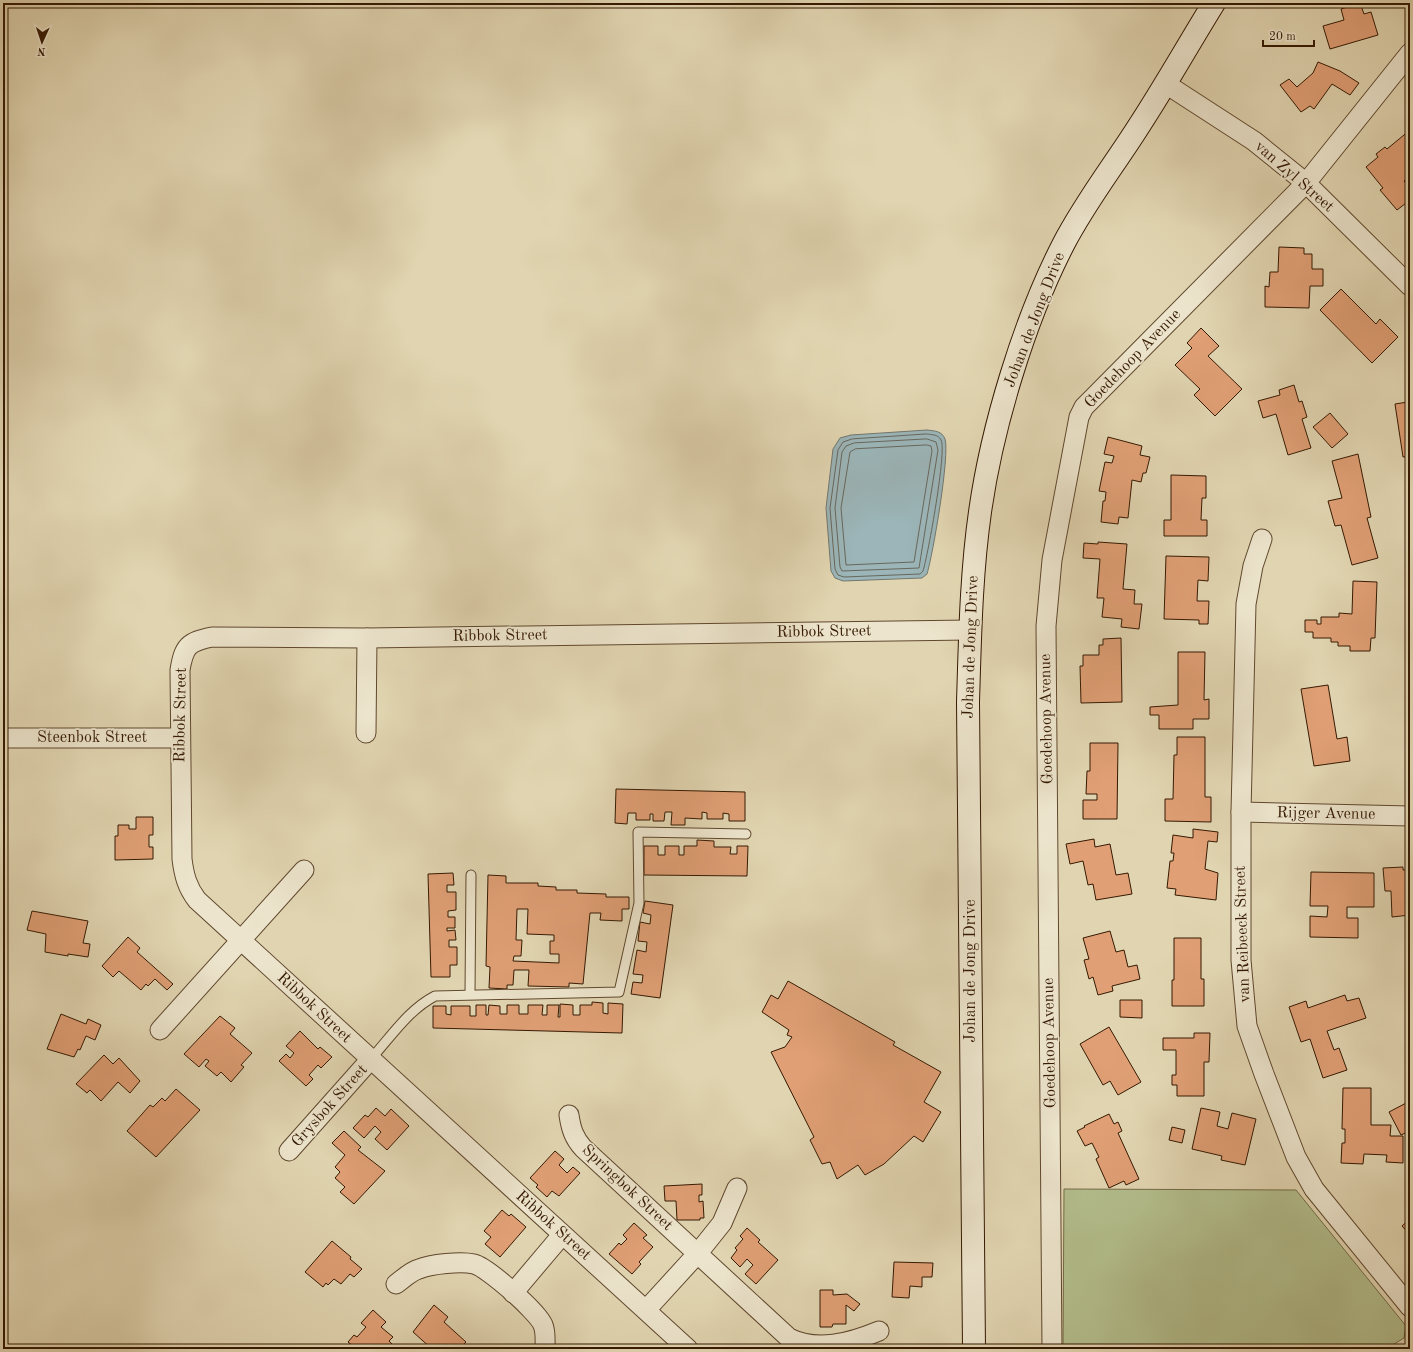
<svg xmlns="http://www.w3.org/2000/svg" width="1413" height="1352" font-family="'Old Standard TT',serif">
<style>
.green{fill:#b3bd8c;stroke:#746b47}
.water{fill:#9bb5b8;stroke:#72776f}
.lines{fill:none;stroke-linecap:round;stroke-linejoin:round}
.shore{stroke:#68675d;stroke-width:1}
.building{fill:#e09f75;stroke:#351902;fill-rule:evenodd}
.lane-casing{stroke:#60482e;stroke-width:11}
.street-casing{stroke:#60482e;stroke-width:21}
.secondary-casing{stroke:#351902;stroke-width:24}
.lane{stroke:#ece4cc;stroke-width:9}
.street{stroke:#ece4cc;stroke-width:19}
.secondary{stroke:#ece4cc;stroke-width:22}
.labels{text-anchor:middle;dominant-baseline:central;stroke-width:3.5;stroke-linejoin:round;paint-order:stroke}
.street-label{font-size:16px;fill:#351902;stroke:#ece4cc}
</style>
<rect width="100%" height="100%" fill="#e1d5b1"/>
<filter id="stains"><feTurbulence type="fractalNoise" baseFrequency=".005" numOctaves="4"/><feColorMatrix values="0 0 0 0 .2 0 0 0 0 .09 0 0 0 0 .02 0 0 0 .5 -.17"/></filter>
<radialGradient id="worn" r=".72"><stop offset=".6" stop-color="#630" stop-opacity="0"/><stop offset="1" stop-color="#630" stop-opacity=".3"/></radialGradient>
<!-- green -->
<path class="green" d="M1064,1189L1296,1190L1406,1326L1404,1338L1386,1349H1063Z"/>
<!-- water -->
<path class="water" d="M927,430C935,431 942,431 945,439C950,455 933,554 927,574L922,578L843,581L835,578L831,571L826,508L833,449L840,438L851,435Z"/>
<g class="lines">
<!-- shore -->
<g class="shore">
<path d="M927,434C932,435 938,434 941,440C947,450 928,555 923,571L920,574L844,577L838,575L835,569L830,508L838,450L843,442L852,439Z"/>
<path d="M927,439L936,442L938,450L919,568L842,571L840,567L835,508L842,452L846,446L854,443Z"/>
<path d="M927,445L931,446L932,451L914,562L846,565L841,508L850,452L855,449Z"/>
</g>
</g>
<!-- building -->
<g class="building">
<path d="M1360,3L1364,14L1371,12L1378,35L1330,49L1323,26L1344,20L1341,9Z"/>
<path d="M1318,62L1340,71L1359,83L1350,95L1332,84L1314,109L1310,106L1301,112L1280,85L1289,79L1297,87L1313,73Z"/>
<path d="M1410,130V176L1404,181L1410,188V200L1397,210L1380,190L1383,188L1366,167L1378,157L1376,154L1385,147L1387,149Z"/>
<path d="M1279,247L1304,248V254H1312V269H1323V286H1310L1309,308L1265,307V286L1269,287L1270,272H1278Z"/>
<path d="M1341,289L1376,324L1380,319L1398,337L1372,363L1320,310Z"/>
<path d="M1201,328L1219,346L1208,356L1242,389L1215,416L1194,395L1200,389L1175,365L1192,348L1187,343Z"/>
<path d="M1294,385L1299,402L1302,401L1307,417L1302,419L1311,448L1288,455L1276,414L1263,418L1258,401L1280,395L1279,390Z"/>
<path d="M1410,394V456L1403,457L1395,404L1408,402L1406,395Z"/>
<path d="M1330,413L1348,434L1332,448L1313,427Z"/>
<path d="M1108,437L1142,446L1140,455L1150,457L1146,473H1143L1141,482L1132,480L1128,518L1119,517L1118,524L1101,522L1103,501H1105L1106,492L1099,491L1105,462L1112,463L1114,456L1104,454Z"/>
<path d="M1358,454L1371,517L1367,518L1378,558L1352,565L1341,525L1335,526L1328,501L1342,498L1332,461Z"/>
<path d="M1171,475L1206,476V498H1202L1201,520H1207V536H1164V520H1171Z"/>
<path d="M1098,542L1127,544L1123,589L1135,590L1134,604H1142L1139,629L1121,627L1122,619L1102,617L1104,598H1097L1100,559L1083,558L1084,543L1098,544Z"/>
<path d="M1166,556L1209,557L1208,581L1198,580L1197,601H1209L1208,624H1199V620L1164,619Z"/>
<path d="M1353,581L1377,582L1375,638H1371L1370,651H1350V646H1338V642H1331V638H1313V632H1305V620H1317V624H1321V617H1339V613L1352,614Z"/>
<path d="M1121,638L1122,702L1081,703L1080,666H1083V655H1099V645H1103V639Z"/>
<path d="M1178,652H1205L1204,700L1209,699V719H1193V729H1159V715H1150V707L1178,705Z"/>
<path d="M1328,685L1337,739L1347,737L1350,761L1314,766L1301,689Z"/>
<rect x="1408" y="724" width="2" height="30"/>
<path d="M1177,737H1205V797H1211V822L1165,821V799H1173L1174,755H1177Z"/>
<path d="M1090,743H1118L1117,819H1083V800H1097V794H1086L1087,771H1090Z"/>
<path d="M616,789L745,792V821H729V814L723,813V819H707V813L702,812V819L685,818V825H671L672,812H665L664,821H653V814H650V820H636V813H628L627,824L615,823Z"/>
<path d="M136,817H153V835H149V847H153V859L115,860V836H118V825H129V829H136Z"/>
<path d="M1193,829L1218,832L1217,842L1208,841L1205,869L1218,873L1216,900L1175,895L1176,889L1167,888L1170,861H1173L1174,853H1171L1173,835L1193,838Z"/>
<path d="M1094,839L1095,847L1110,844L1116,875L1128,873L1132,894L1096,900L1093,884L1088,885L1083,861L1070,864L1066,844Z"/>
<path d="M697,840L714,841V847H731L730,854H737V846H748L747,876L644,875V846H658V855H665V846H679V855H684V846H697Z"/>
<path d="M1403,867V870H1410V915L1392,917L1391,891H1385L1383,868Z"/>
<path d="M1311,872L1374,873V907H1347V918H1358V938L1310,937V916L1327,917L1328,906H1310Z"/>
<path d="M453,873L454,885H447V892H456V910L448,911V917H455V928H447V931L455,930L456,940H449V947H457V965H450V977H431L428,874Z"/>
<path d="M488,875L506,876V883H538V886L556,887V890H577V893L606,894V897H629V909H622V921L600,920L601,913H590L583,984L569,983V987L528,986L529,970H514L513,985H507V989L489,988L490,967L486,966ZM517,909H528L527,934L554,935V941H550V954H559V963L513,961L514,956H521L522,940H516Z"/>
<path d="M645,901L673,905L660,998L631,994L633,982L642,983L643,975L633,974L637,950L646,952L647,942L638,941L640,922L650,924L651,915L643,913Z"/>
<path d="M32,911L88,921L83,943L90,944L88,957L68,954V956L45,952L46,934L27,930Z"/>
<path d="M1110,931L1116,952L1124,950L1128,967L1137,965L1140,979L1112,986L1113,991L1098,995L1093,977L1089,979L1084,960L1089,959L1083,938Z"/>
<path d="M128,937L140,948L137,952L173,984L167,990L155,979L148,986L146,984L141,990L119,971L113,977L102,966Z"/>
<path d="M1174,938H1201V979H1204V1006H1172V980H1174Z"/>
<path d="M788,981L895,1042L893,1045L941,1072L924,1102L941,1112L923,1142L914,1136L884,1164L865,1175L858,1165L837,1179L830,1162L822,1164L810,1140L814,1137L771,1052L785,1047L792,1037L787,1035L789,1030L762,1012L771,995L778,999Z"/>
<path d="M1345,995L1347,1001L1359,998L1366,1018L1327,1031L1334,1050L1339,1048L1347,1070L1323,1078L1310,1039L1301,1042L1289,1007L1306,1001L1308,1008Z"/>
<path d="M1120,1000H1142V1018L1120,1017Z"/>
<path d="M592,1002L603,1003V1013L608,1014V1003L623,1004L622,1033L433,1028V1006H446V1014L451,1015V1006H470V1016H476V1005H486V1015H488L489,1005L500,1006V1014H507V1005H519V1014H528V1005H543L542,1015H547V1005H559L558,1017H560V1004L573,1005V1015H580V1005H592Z"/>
<path d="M61,1014L86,1024L88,1019L101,1025L95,1040L86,1036L80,1050L78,1049L74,1057L47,1049Z"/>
<path d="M220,1016L235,1028L230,1034L252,1053L241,1065L244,1067L231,1082L221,1072L217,1076L205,1066L209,1061L206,1059L199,1067L184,1054Z"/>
<path d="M1109,1027L1141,1082L1118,1095L1110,1081L1103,1085L1080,1044Z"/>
<path d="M300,1031L318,1049L320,1047L332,1057L321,1068L318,1065L309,1075L313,1079L306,1086L279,1061L286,1054L290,1058L294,1053L286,1046Z"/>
<path d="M1194,1033H1210L1209,1062H1204V1096H1177V1085H1172V1075H1176V1050H1163V1038H1194Z"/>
<path d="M104,1055L113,1064L119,1058L140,1081L130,1093L118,1082L101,1101L90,1090L87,1093L76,1084Z"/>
<path d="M1343,1088H1371V1125H1391L1390,1136H1403V1163L1386,1162L1387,1155L1364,1154L1363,1164L1341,1163L1342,1143H1345V1129H1342Z"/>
<path d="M176,1089L200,1110L156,1157L127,1131L150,1105L153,1107L162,1098L165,1101Z"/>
<path d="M1410,1101V1131L1401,1135L1389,1112Z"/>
<path d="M376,1108L385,1116L391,1109L409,1126L387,1150L375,1139L381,1132L375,1126L364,1138L353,1128L365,1115L368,1117Z"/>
<path d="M1201,1108L1220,1112L1217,1126L1228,1129L1232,1113L1256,1119L1245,1165L1221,1160L1222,1156L1192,1149Z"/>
<path d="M1109,1114L1114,1124L1118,1122L1122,1131L1118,1133L1139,1179L1126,1185L1124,1181L1109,1188L1096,1159L1099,1157L1092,1143L1085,1146L1077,1131L1085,1127L1084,1126Z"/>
<path d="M1172,1127L1185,1130L1182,1143L1169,1140Z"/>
<path d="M344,1131L361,1147L358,1150L385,1171L354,1204L340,1192L345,1187L335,1178L340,1172L335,1167L345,1155L332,1143Z"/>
<path d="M555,1151L564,1159L559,1165L567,1173L573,1167L580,1173L559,1196L552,1191L547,1197L536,1187L538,1185L530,1178Z"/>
<path d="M702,1184V1195H699V1202L703,1201L704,1218H700V1220H677L676,1201H665L664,1186Z"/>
<path d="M502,1210L509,1216L511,1214L526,1227L500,1257L485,1244L491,1237L484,1231Z"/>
<path d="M1410,1219V1235L1402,1226Z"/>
<path d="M634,1223L647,1235L643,1238L653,1247L639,1262L641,1264L632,1274L609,1254L619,1243L621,1245L627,1239L623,1235Z"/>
<path d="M747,1228L760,1240L758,1242L778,1260L756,1284L745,1274L753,1265L747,1259L740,1267L731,1258L737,1250L735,1248L743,1239L740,1236Z"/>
<path d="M332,1241L351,1257L350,1259L362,1269L354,1277L350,1274L341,1284L334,1279L328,1285L326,1283L323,1287L305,1272Z"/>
<path d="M894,1262L933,1263L932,1277H922V1287L910,1286L909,1298L892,1297Z"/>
<path d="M820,1290H833V1295L847,1294L860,1304L854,1311L846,1305V1324H833L832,1327H820Z"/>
<path d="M434,1305L448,1317L444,1322L466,1342L459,1349H432L413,1332Z"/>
<path d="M373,1310L386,1322L381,1327L393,1337L389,1341L397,1349H357L348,1342L354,1335L357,1337L366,1327L361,1323Z"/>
</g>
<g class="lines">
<!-- lane casing -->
<g class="lane-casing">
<g id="lane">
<path d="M470,994L471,875"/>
<path d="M370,1060C390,1038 408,1010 435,996L619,992L639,903L638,832L746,834"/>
</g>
</g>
<!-- street casing -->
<g class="street-casing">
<g id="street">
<path d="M1166,84L1254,141L1306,183L1410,286"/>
<path d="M1262,539L1253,566L1246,604L1241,812V960L1247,1026L1264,1074L1296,1157L1314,1189L1410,1307"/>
<path d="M366,733L367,638"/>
<path d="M3,738H180"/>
<path d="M1241,812L1410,816"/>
<path d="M160,1030L304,870"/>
<path d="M569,1115C571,1129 574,1138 583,1148L789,1338C817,1352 850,1343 879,1331"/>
<path d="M289,1151L370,1060"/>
<path d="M396,1284C403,1279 411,1271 419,1269C431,1264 461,1261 474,1264C487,1267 538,1312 543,1325C546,1332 545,1341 545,1349"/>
<path d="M513,1293L562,1235"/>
<path d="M646,1310L698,1253L722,1223L737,1188"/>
<path d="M688,1349L197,900C187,887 184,875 182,859L180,670C184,646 188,642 212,637L367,638L970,630"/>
<path d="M1052,1349L1046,626L1052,560L1079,417L1084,407L1093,398L1306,183L1410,53"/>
</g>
</g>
<!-- secondary casing -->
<g class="secondary-casing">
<path id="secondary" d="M974,1349L968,702C970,639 971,575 980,512C992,427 1024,321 1063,245C1084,204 1112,168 1137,129C1164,88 1188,45 1214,3"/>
</g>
<!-- lane -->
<use href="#lane" class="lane"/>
<!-- street -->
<use href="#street" class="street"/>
<!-- secondary -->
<use href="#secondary" class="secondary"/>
</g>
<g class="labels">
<!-- street labels -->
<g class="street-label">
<text transform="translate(1294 177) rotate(41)">van Zyl Street</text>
<text transform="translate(1035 320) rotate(-69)">Johan de Jong Drive</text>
<text transform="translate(1133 359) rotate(-46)">Goedehoop Avenue</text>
<text transform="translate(824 632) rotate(-1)">Ribbok Street</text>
<text transform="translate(500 636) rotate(-1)">Ribbok Street</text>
<text transform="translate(971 647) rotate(-88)">Johan de Jong Drive</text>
<text transform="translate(181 715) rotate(-89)">Ribbok Street</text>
<text transform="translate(1047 719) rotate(-91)">Goedehoop Avenue</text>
<text x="92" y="738">Steenbok Street</text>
<text transform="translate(1326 814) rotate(1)">Rijger Avenue</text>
<text transform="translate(1243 934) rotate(-92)">van Reibeeck Street</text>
<text transform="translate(971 971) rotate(-90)">Johan de Jong Drive</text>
<text transform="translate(314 1008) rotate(43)">Ribbok Street</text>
<text transform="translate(1050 1043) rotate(-91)">Goedehoop Avenue</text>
<text transform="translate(330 1106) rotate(-48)">Grysbok Street</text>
<text transform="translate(627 1188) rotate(43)">Springbok Street</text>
<text transform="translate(553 1226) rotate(42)">Ribbok Street</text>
</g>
</g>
<!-- margin -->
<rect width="1413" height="1352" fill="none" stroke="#e1d5b1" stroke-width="16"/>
<rect x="4" y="4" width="1405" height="1344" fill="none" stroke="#351902" stroke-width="2"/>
<rect x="8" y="8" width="1397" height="1336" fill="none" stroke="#351902"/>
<!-- north arrow -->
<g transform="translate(42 42) rotate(183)" stroke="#ece4cc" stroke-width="3" paint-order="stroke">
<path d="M0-3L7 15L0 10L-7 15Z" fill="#351902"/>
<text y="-6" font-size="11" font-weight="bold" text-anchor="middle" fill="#351902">N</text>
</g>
<!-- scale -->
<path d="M1263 40v6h51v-6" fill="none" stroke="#351902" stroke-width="2"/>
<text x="1269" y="40" font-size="12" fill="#351902" stroke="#ece4cc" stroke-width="3" paint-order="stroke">20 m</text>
<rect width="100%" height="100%" filter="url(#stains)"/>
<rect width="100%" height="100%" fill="url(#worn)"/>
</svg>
